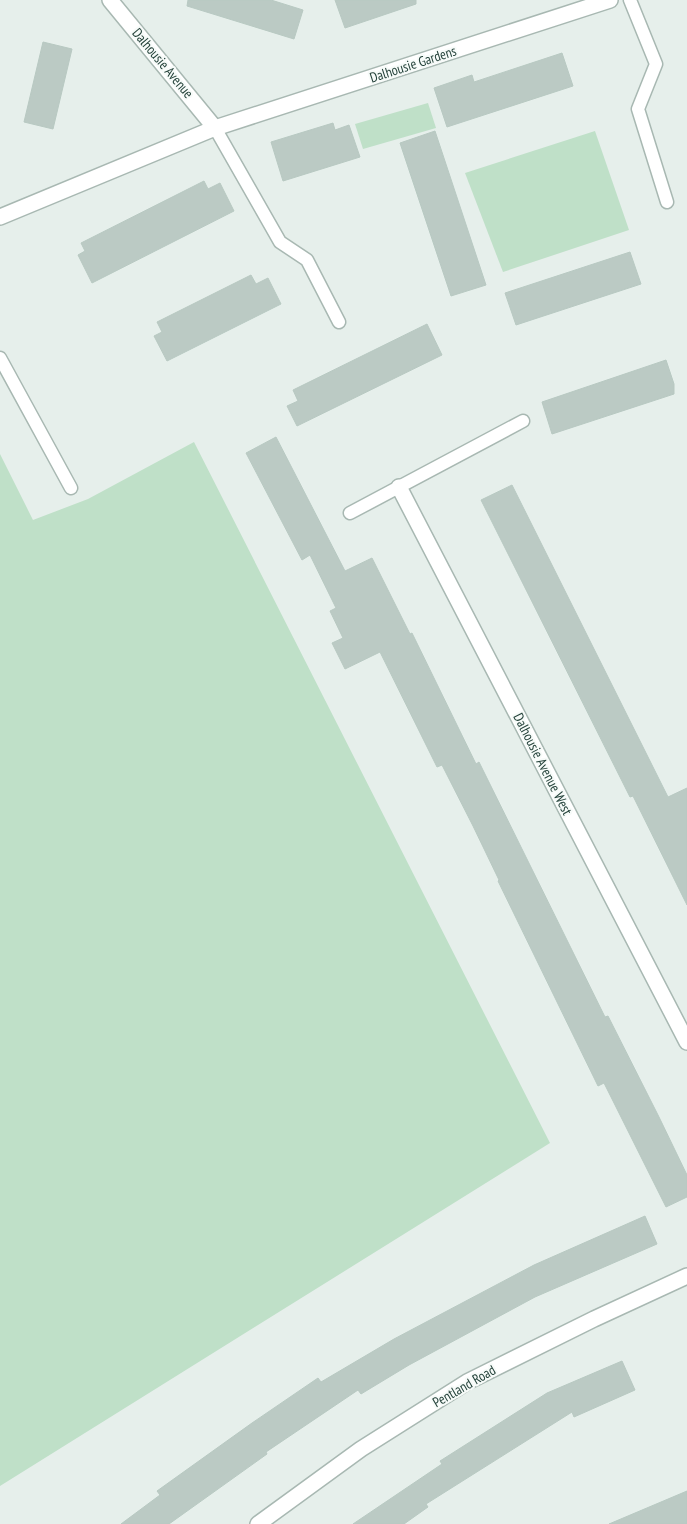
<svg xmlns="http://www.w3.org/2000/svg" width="687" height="1524" font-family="'PT Sans Narrow',sans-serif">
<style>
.green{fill:#bfe0c8}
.building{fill:#bbcac4;stroke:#b8c9c2}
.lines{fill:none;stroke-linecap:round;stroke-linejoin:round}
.service-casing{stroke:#a8b8b2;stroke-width:15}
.minor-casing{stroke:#a8b8b2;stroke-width:18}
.service{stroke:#fff;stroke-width:12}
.minor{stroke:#fff;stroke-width:15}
.labels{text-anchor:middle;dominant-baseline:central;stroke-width:4;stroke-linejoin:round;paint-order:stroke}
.street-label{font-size:14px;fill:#24423a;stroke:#f7fbf9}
</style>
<rect width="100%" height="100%" fill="#e6efeb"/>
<!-- green -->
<g class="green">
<path d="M428,103L436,128L363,149L355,124Z"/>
<path d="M595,131L629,230L503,272L465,173Z"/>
<path d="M194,442L550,1143L0,1486V454L33,520L88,499Z"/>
</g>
<!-- building -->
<g class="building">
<path d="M188,0H271L303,10L294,39L187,6Z"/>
<path d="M335,0H416V4L345,28Z"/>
<path d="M43,42L72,49L53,129L24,122Z"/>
<path d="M562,53L573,86L447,127L434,88L472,75L474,82Z"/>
<path d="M333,123L335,130L349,125L360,157L283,181L271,142Z"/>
<path d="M435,131L486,285L451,296L400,143Z"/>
<path d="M204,181L208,189L220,183L234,211L92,283L78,255L85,251L81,243Z"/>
<path d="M630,252L641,284L516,325L505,293Z"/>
<path d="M251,275L256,284L268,278L281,304L167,361L154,336L162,332L157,322Z"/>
<path d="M427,324L442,355L297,426L287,406L298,401L293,390Z"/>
<path d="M666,360L674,384V394L552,434L542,402Z"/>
<path d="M276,437L345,571L372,558L410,634L412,633L476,764L479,762L605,1017L608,1016L659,1117L687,1175V1197L666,1207L604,1083L598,1086L498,881L499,880L473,826L442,765L437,767L380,652L345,669L332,643L343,638L330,611L336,608L310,555L302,560L246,453Z"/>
<path d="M512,485L668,797L687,788V905L633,796L630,797L481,500Z"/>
<path d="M645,1216L657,1244L535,1297L409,1365L361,1394L358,1390L266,1452L267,1454L169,1524H121L160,1495L157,1491L252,1423L318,1378L321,1382L394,1339L534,1265Z"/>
<path d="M622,1361L635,1390L574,1417L572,1412L426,1504L428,1507L404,1524H353L442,1464L440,1461L547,1393Z"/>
<path d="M687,1491V1524H609Z"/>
</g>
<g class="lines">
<!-- service casing -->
<g class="service-casing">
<g id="service">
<path d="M630,0L656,64L638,109L667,202"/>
<path d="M215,128L280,242L307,260L339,322"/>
<path d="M0,358L71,488"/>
<path d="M350,513L523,421"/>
</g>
</g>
<!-- minor casing -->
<g class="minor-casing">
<g id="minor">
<path d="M110,0L215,128"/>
<path d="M0,217L215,128L610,0"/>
<path d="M399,487L687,1042"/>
<path d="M258,1524L361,1449L467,1382L594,1319L687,1276"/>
</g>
</g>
<!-- service -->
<use href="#service" class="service"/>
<!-- minor -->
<use href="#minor" class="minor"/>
</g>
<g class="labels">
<!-- street labels -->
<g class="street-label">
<text transform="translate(163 63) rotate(50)">Dalhousie Avenue</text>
<text transform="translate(413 64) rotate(-18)">Dalhousie Gardens</text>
<text transform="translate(543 764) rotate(63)">Dalhousie Avenue West</text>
<text transform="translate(464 1386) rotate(-30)">Pentland Road</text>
</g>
</g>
</svg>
